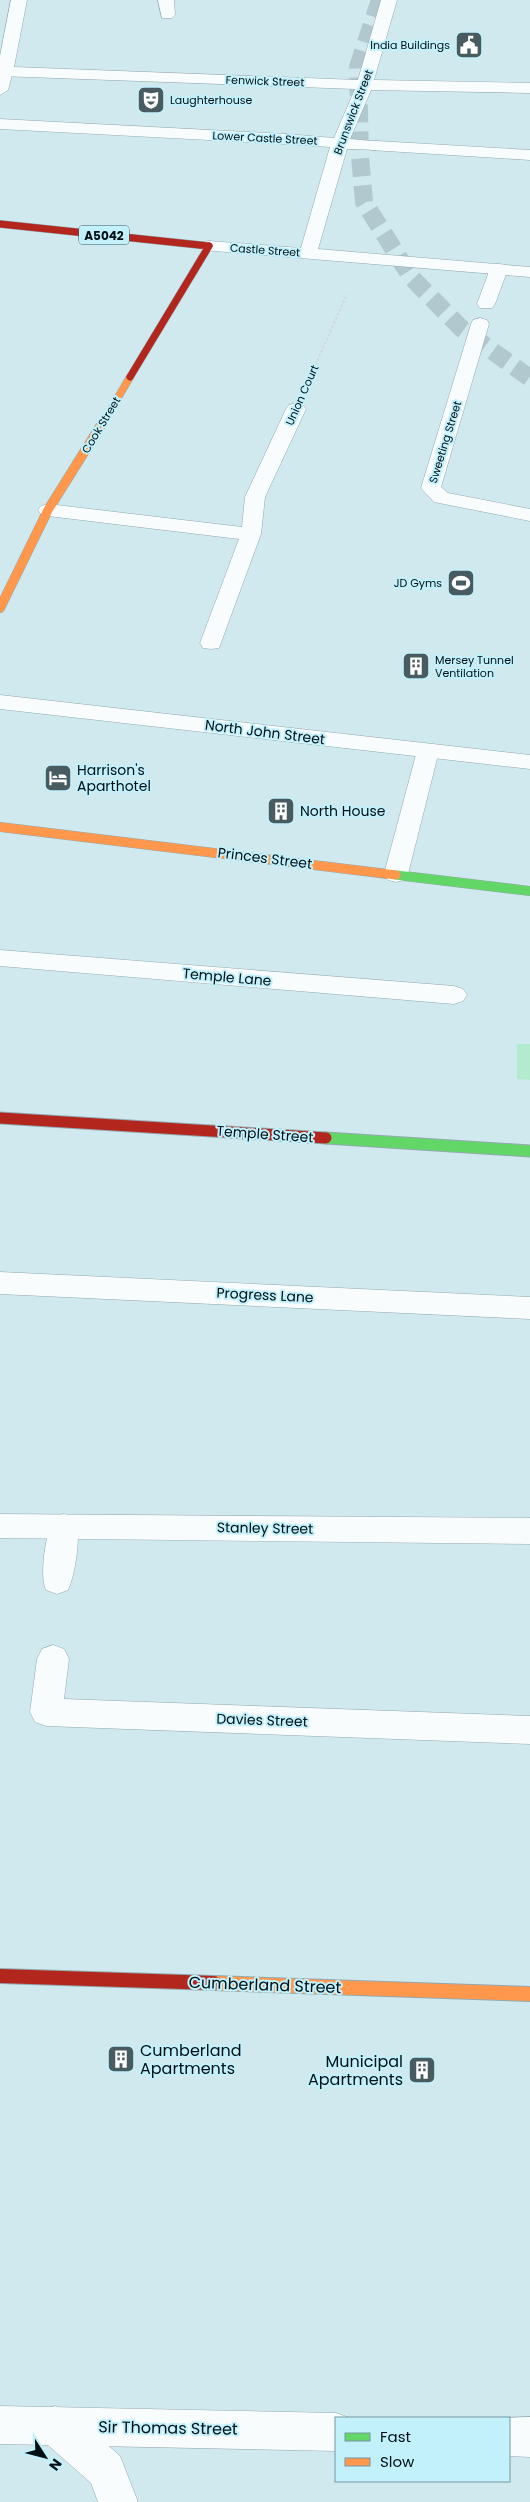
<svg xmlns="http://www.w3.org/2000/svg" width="530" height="2502" font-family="Poppins,sans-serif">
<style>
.green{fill:#b2ebcd}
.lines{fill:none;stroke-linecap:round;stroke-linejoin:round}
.primary-tunnel{stroke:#b0c8ce;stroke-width:18;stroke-dasharray:18 9;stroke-linecap:butt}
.lane-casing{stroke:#92a9ae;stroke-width:1}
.street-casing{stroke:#92a9ae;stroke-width:1}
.fast-far1-casing{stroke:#92a9ae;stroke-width:10}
.fast-casing{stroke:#92a9ae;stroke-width:13}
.slow-far2-casing{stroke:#92a9ae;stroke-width:8}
.slow-far1-casing{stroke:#92a9ae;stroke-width:10}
.slow-casing{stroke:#92a9ae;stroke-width:16}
.jam-far2-casing{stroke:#92a9ae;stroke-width:8}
.jam-far1-casing{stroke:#92a9ae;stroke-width:13}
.jam-casing{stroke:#92a9ae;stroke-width:16}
.path{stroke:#d1d9db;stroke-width:2;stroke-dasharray:2.5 2;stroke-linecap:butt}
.lane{fill:#f8fcfd;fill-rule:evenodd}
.street{fill:#f8fcfd;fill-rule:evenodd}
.fast-far1{stroke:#63d668;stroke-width:9}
.fast{stroke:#63d668;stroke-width:11}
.slow-far2{stroke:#ff974d;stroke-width:7}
.slow-far1{stroke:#ff974d;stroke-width:9}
.slow{stroke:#ff974d;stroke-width:14}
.jam-far2{stroke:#b3261e;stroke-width:7}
.jam-far1{stroke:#b3261e;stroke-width:11}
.jam{stroke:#b3261e;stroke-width:14}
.labels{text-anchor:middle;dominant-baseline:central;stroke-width:4;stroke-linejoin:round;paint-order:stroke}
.far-poi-label{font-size:11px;fill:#000f14;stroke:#c2f1fc;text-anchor:end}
.far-street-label{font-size:11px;fill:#000f14;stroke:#c2f1fc}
.shield{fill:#c2f1fc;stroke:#3a535a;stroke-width:1}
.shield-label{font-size:12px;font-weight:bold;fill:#000f14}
.street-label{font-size:14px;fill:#000f14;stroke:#c2f1fc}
.poi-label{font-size:14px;fill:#000f14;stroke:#c2f1fc;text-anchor:start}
.near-street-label{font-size:16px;fill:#000f14;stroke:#c2f1fc}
.near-poi-label{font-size:16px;fill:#000f14;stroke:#c2f1fc;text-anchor:start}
</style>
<rect width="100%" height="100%" fill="#cfe9ef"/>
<!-- green -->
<path class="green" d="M517,1044H530V1080L517,1079Z"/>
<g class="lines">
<!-- primary-tunnel -->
<path class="primary-tunnel" d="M380,0L358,67L360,156L364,202L411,277L462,329L530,378"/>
<!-- lane casing -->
<g class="lane-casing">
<g id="lane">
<path d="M158,0H174L175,15L172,18H162Z"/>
<path d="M5,66L13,71L8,90L0,95V67Z"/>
<path d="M0,119L286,134L292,135L294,139L292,143L286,144L0,129Z"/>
<path d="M377,141L530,150V160L371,150L369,146L371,142Z"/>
<path d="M499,264L505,265L508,269L495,304L492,308H480L477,304L490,269L493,265Z"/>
<path d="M480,318L487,320L489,324L441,487L448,493L530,509V521L434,502L421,488L471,324L473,320Z"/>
<path d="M296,403L303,405L306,409L265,497L261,534L219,648L211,649L203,648L200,643L239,539L48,516L41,514L38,510L41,506L48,504L242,527L245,497L286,409L289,405Z"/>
<path d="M428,744L436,746L439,751L408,874L404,880L396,882L388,880L384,874L417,751L420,746Z"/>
<path d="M0,950L454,986L463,989L467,995L463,1001L454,1004L0,966Z"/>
<path d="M0,1272L530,1297V1319L0,1294Z"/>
<path d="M64,1514L75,1518C82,1533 75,1575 68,1590L57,1594L46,1590C39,1575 46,1534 53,1518Z"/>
<path d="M53,1645L64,1649L69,1659L64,1699L530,1716V1744L46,1726L35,1722L30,1712L37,1659L42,1649Z"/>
<path d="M55,2406L69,2411L120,2456L138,2502H98L91,2483L41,2439L36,2425L41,2411Z"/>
</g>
</g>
<!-- street casing -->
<g class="street-casing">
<g id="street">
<path d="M11,0H27L14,67L358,80L381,0H397L374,80L530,83V93L371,90L350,139L383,142L385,146L383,150L347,149L318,249L530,267V277L203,250L200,246L203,242L209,241L301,248L330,147L286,144L280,143L278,139L280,135L286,134L334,138L355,89L0,76V56Z"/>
<path d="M0,695L530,755V769L0,709Z"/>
<path d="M0,1514L530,1518V1544L0,1538Z"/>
<path d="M0,2406L336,2413L350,2418H336V2451L0,2444Z"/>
<path d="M530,2417V2457L509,2456L507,2418Z"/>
</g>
</g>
<!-- fast-far1 casing -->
<g class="fast-far1-casing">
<path id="fast-far1" d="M396,875L530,891"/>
</g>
<!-- fast casing -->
<g class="fast-casing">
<path id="fast" d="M326,1138L530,1151"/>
</g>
<!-- slow-far2 casing -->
<g class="slow-far2-casing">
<path id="slow-far2" d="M103,423L130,377"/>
</g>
<!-- slow-far1 casing -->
<g class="slow-far1-casing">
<g id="slow-far1">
<path d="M0,608L48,510L103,422"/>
<path d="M0,827L396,875"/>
</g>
</g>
<!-- slow casing -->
<g class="slow-casing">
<path id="slow" d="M214,1983L530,1994"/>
</g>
<!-- jam-far2 casing -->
<g class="jam-far2-casing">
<g id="jam-far2">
<path d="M0,224L209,246"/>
<path d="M130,377L209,246"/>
</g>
</g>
<!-- jam-far1 casing -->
<g class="jam-far1-casing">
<path id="jam-far1" d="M0,1118L326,1138"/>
</g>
<!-- jam casing -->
<g class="jam-casing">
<path id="jam" d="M0,1976L214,1983"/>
</g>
<!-- path -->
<path class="path" d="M312,373L347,294"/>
<!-- lane -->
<use href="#lane" class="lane"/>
<!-- street -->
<use href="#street" class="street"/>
<!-- fast-far1 -->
<use href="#fast-far1" class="fast-far1"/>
<!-- fast -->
<use href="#fast" class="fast"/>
<!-- slow-far2 -->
<use href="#slow-far2" class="slow-far2"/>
<!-- slow-far1 -->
<use href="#slow-far1" class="slow-far1"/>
<!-- slow -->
<use href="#slow" class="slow"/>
<!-- jam-far2 -->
<use href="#jam-far2" class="jam-far2"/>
<!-- jam-far1 -->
<use href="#jam-far1" class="jam-far1"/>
<!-- jam -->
<use href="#jam" class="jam"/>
</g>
<!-- icons -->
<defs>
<g id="civic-square" transform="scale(1.4375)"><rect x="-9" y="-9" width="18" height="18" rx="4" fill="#485b61" stroke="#c2f1fc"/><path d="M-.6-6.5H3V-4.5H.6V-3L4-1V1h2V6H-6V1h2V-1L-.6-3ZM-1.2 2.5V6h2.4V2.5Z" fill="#fff"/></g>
<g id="theatre-square" transform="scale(1.4375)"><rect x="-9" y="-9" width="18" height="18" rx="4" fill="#485b61" stroke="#c2f1fc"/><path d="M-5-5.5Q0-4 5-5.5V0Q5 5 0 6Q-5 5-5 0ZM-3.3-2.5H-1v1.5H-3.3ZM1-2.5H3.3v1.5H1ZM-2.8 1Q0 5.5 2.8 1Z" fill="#fff"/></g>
<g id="stadium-square" transform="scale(1.4375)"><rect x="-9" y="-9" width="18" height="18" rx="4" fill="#485b61" stroke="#c2f1fc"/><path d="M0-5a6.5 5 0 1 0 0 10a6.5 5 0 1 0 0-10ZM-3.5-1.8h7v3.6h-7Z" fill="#fff"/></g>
<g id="building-square" transform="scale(1.4375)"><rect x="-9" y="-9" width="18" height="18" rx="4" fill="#485b61" stroke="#c2f1fc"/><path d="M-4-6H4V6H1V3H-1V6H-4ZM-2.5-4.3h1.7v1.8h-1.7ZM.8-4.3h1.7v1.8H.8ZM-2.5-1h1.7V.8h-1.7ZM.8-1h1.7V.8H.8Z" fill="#fff"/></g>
<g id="hotel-square" transform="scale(1.4375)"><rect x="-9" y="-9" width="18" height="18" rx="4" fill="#485b61" stroke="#c2f1fc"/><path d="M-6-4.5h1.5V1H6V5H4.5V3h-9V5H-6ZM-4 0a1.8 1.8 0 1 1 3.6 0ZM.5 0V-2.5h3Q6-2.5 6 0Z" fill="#fff"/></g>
</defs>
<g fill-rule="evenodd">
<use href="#civic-square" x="469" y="45"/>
<use href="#theatre-square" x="151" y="100"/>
<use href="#stadium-square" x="461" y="583"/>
<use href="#building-square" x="416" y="666"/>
<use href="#hotel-square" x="58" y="778"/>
<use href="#building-square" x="281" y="811"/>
<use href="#building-square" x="121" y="2059"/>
<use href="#building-square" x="422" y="2070"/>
</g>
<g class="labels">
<!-- far-poi labels -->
<g class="far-poi-label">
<text x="450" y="45">India Buildings</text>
<text x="170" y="100" text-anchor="start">Laughterhouse</text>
<text x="442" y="583">JD Gyms</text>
<text x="435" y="660" text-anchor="start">Mersey Tunnel<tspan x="435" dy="13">Ventilation</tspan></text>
</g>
<!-- far-street labels -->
<g class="far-street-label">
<text transform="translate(265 81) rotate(2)">Fenwick Street</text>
<text transform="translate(353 112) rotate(-69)">Brunswick Street</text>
<text transform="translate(265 138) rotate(3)">Lower Castle Street</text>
<text transform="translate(265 250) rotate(4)">Castle Street</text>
<text transform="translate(302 395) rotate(-66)">Union Court</text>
<text transform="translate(101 425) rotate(-59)">Cook Street</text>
<text transform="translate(445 442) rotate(-73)">Sweeting Street</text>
</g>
<!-- shield labels -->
<rect class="shield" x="79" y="225.5" width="50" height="19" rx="4"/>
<g class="shield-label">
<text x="104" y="235">A5042</text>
</g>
<!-- street labels -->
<g class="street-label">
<text transform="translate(265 732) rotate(7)">North John Street</text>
<text transform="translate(265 858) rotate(7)">Princes Street</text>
<text transform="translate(227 977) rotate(5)">Temple Lane</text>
<text transform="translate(265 1134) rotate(4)">Temple Street</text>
<text transform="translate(265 1295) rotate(3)">Progress Lane</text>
<text transform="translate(265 1528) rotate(1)">Stanley Street</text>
<text transform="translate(262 1720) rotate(2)">Davies Street</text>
</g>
<!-- poi labels -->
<g class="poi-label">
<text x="77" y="770">Harrison's<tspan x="77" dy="16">Aparthotel</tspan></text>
<text x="300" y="811">North House</text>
</g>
<!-- near-street labels -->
<g class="near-street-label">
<text transform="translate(265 1985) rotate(2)">Cumberland Street</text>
<text transform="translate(168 2428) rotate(1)">Sir Thomas Street</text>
</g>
<!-- near-poi labels -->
<g class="near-poi-label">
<text x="140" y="2050">Cumberland<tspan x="140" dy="18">Apartments</tspan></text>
<text x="403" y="2061" text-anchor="end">Municipal<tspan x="403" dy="18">Apartments</tspan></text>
</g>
</g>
<!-- legend -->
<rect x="335" y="2417" width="175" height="65" fill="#c2f1fc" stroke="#74979f"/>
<rect x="345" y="2433" width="25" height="8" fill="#63d668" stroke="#74979f"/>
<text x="380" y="2442" font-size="15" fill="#000f14">Fast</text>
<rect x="345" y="2458" width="25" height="8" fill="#ff974d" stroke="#74979f"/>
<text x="380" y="2467" font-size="15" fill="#000f14">Slow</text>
<!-- north arrow -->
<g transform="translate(45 2457) rotate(126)" stroke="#c2f1fc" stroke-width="4" paint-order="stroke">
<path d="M0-4L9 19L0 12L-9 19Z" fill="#000f14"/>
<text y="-8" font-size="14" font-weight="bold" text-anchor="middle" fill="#000f14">N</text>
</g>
</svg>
